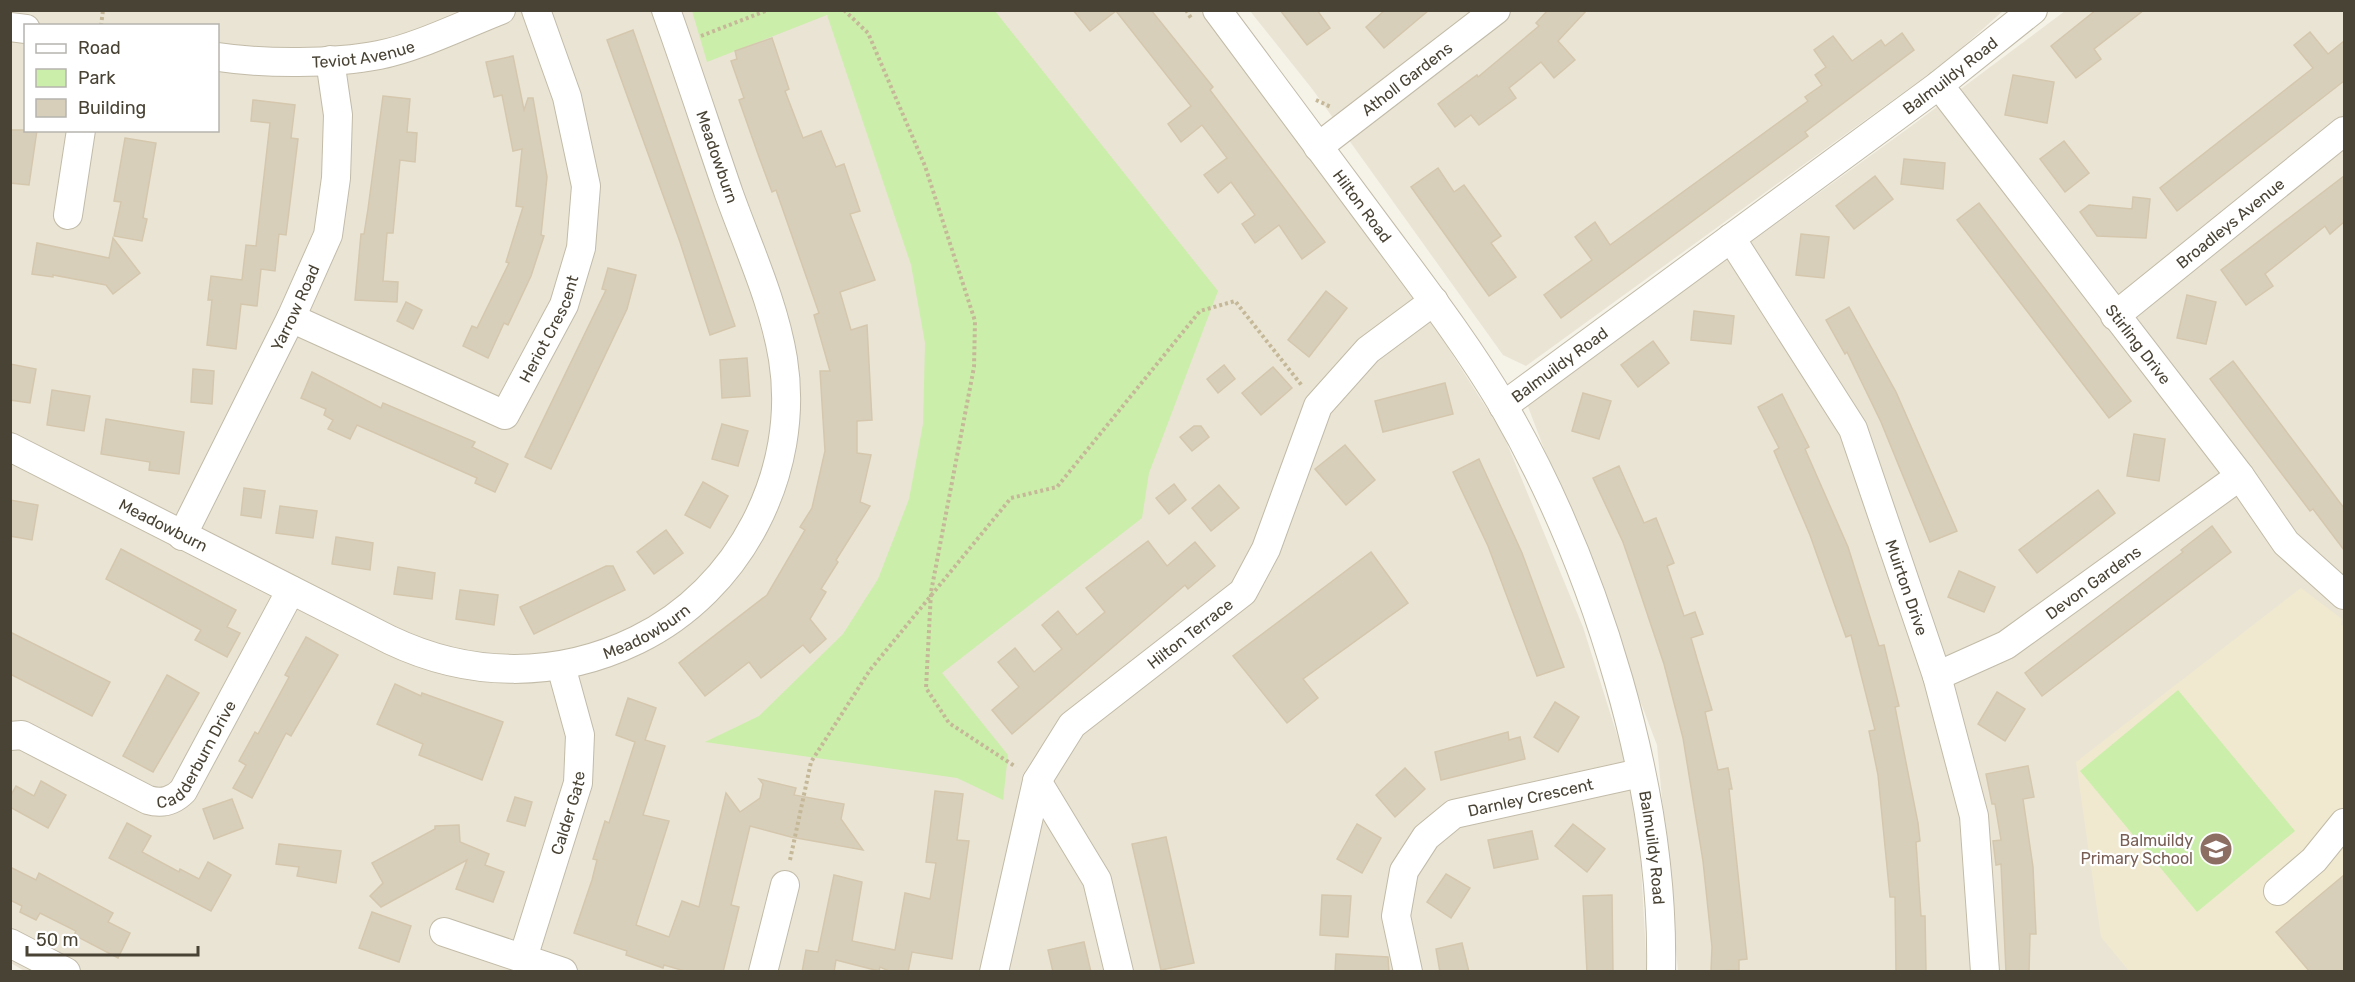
<svg xmlns="http://www.w3.org/2000/svg" width="2355" height="982" font-family="Rubik,sans-serif">
<style>
.residential{fill:#eae4d4;fill-rule:evenodd}
.education{fill:#f0e9cf}
.green{fill:#cceeab}
.building{fill:#d8cfbb;stroke:#d4c7ad;stroke-width:1.5}
.lines{fill:none;stroke-linecap:round;stroke-linejoin:round}
.minor-casing{stroke:#c2bba8;stroke-width:30}
.path{stroke:#c5b898;stroke-width:4;stroke-dasharray:3 3;stroke-linecap:butt}
.minor{stroke:#fff;stroke-width:28}
.labels{text-anchor:middle;dominant-baseline:central;stroke-width:4.5;stroke-linejoin:round;paint-order:stroke}
.street-label{font-size:16px;fill:#494335;stroke:#fff}
.education-label{font-size:16px;fill:#785e54;stroke:#fff;text-anchor:end}
</style>
<rect width="100%" height="100%" fill="#f5f2e7"/>
<!-- residential -->
<g class="residential">
<path d="M10,11H1201L1427,315L1503,434L1583,627L1637,798L1647,971L26,972L11,963ZM26,26H218V130H26Z"/>
<path d="M1250,11H2003L1948,60L1526,366L1503,355L1313,90Z"/>
<path d="M2065,11H2344V971H1678L1657,745L1527,404L1910,127Z"/>
</g>
<!-- education -->
<path class="education" d="M2301,588L2342,619L2341,625L2344,626V971H2129L2101,937L2076,762Z"/>
<!-- green -->
<g class="green">
<path d="M692,11H995L1218,291L1149,473L1142,518L942,673L1008,755L1003,800L957,778L705,742L759,716L843,634L878,579L909,499L923,424L925,343L911,265L827,15L707,62Z"/>
<path d="M2178,690L2295,831L2197,912L2080,771Z"/>
</g>
<!-- building -->
<g class="building">
<path d="M1073,10H1151L1213,87L1210,90L1325,242L1302,259L1279,225L1255,243L1242,224L1255,215L1231,182L1218,193L1204,175L1227,158L1202,125L1181,142L1168,124L1191,106L1116,11L1090,31Z"/>
<path d="M1280,10H1317L1330,28L1307,45Z"/>
<path d="M1385,10H1429L1384,48L1366,27Z"/>
<path d="M1548,10H1587L1558,41L1575,60L1554,78L1541,62L1509,88L1516,98L1479,125L1471,115L1455,127L1438,104L1477,75L1478,77L1539,26L1536,23Z"/>
<path d="M2096,10H2144L2094,49L2101,59L2076,78L2051,46Z"/>
<path d="M633,30L735,326L710,335L680,242L607,40Z"/>
<path d="M2310,32L2328,54L2344,41V81L2177,211L2160,188L2313,68L2294,45Z"/>
<path d="M1902,33L1914,50L1805,132L1808,136L1561,318L1544,295L1592,260L1575,237L1595,222L1610,245L1808,101L1805,97L1822,85L1815,75L1826,67L1814,50L1833,36L1852,61L1881,40L1885,46Z"/>
<path d="M772,38L789,89L785,91L803,138L821,131L836,167L844,164L860,211L850,214L875,280L840,292L851,330L867,325L872,420L857,421V453L871,455L860,502L870,506L836,560L838,562L821,589L826,592L810,619L826,639L810,653L803,645L761,678L749,662L705,696L679,663L767,595L805,530L800,527L812,508L825,451L820,371H830L814,315L819,313L776,190L772,192L759,157L739,100L744,98L731,61L737,59L735,51Z"/>
<path d="M513,56L524,110L528,98H533L547,177L541,235L544,236L531,276L508,325L504,323L488,358L463,346L472,326L477,328L509,263L506,262L523,207L516,206L522,149L513,151L502,95L494,97L486,62Z"/>
<path d="M2013,75L2054,82L2047,123L2005,115Z"/>
<path d="M383,96L410,99L407,132L417,133L415,162L400,160L393,233H387L383,281L398,282L397,302L355,300L361,234H364L368,209Z"/>
<path d="M253,100L295,105L291,138L298,139L286,235L279,234L275,271L261,269L257,306L241,304L236,349L207,345L212,300H208L211,276L242,280L246,245L256,246L270,123L251,121Z"/>
<path d="M10,130H37L29,185L10,183Z"/>
<path d="M125,138L156,143L143,218L147,219L142,241L114,236L121,202L114,201Z"/>
<path d="M2064,141L2089,173L2065,192L2040,159Z"/>
<path d="M1904,159L1945,163L1943,189L1901,184Z"/>
<path d="M1438,168L1454,192L1464,185L1501,236L1491,243L1516,277L1489,296L1411,187Z"/>
<path d="M1875,176L1893,199L1854,229L1836,206Z"/>
<path d="M2344,176V222L2330,234L2325,226L2265,274L2273,286L2246,305L2221,270Z"/>
<path d="M2133,197L2150,199L2146,238L2097,236L2080,212L2089,205L2132,209Z"/>
<path d="M1979,203L2131,401L2109,418L1957,220Z"/>
<path d="M1801,234L1829,237L1824,278L1796,275Z"/>
<path d="M113,238L140,273L113,294L106,285L53,275V277L32,274L37,243L109,258Z"/>
<path d="M608,268L636,275L627,309L551,469L525,457L606,290L602,289Z"/>
<path d="M1326,291L1347,308L1309,357L1288,340Z"/>
<path d="M2187,295L2216,302L2206,344L2177,338Z"/>
<path d="M406,302L422,310L413,329L397,321Z"/>
<path d="M1849,307L1896,392L1957,531L1930,542L1881,422L1847,352L1845,354L1826,320Z"/>
<path d="M1694,311L1734,316L1731,344L1691,340Z"/>
<path d="M1653,341L1669,363L1638,387L1621,365Z"/>
<path d="M747,358L750,396L722,398L720,360Z"/>
<path d="M2233,361L2344,508V550L2313,509L2310,511L2210,379Z"/>
<path d="M10,364L36,369L30,403L10,400Z"/>
<path d="M1224,365L1235,379L1218,393L1207,379Z"/>
<path d="M1273,367L1292,388L1261,415L1242,393Z"/>
<path d="M193,369L214,371L212,404L191,402Z"/>
<path d="M312,372L381,408L383,403L475,442L472,447L508,464L495,492L475,483L477,478L357,425L350,439L328,429L333,420L324,415L326,409L301,398Z"/>
<path d="M1445,383L1453,414L1383,432L1375,401Z"/>
<path d="M52,390L90,396L84,431L47,425Z"/>
<path d="M1583,393L1611,401L1599,439L1572,431Z"/>
<path d="M1782,394L1809,447L1805,449L1848,547L1879,646L1884,645L1899,706L1895,707L1918,823L1920,841L1916,842L1921,916H1925L1926,972H1896L1895,897H1890L1878,775L1869,731L1875,730L1851,635L1846,637L1810,535L1774,451L1779,448L1758,407Z"/>
<path d="M106,419L184,432L179,474L149,470L150,462L101,454Z"/>
<path d="M722,424L748,431L738,466L712,459Z"/>
<path d="M1194,426H1201L1209,437L1192,451L1180,437Z"/>
<path d="M2134,434L2165,439L2159,481L2127,476Z"/>
<path d="M1345,445L1375,480L1346,505L1315,469Z"/>
<path d="M1479,459L1522,553L1564,667L1537,676L1488,546L1453,472Z"/>
<path d="M1619,466L1644,523L1656,518L1674,563L1667,566L1684,616L1695,612L1703,634L1691,638L1712,710L1705,712L1718,770L1728,768L1732,789H1729L1747,959L1739,960V970L1711,971L1712,947L1703,861L1683,738L1664,664L1638,586L1623,542L1593,478Z"/>
<path d="M703,482L728,496L710,528L685,515Z"/>
<path d="M1174,484L1186,500L1169,514L1156,498Z"/>
<path d="M1219,485L1239,508L1211,531L1192,508Z"/>
<path d="M244,488L265,491L261,518L241,515Z"/>
<path d="M2098,490L2115,513L2037,573L2019,550Z"/>
<path d="M10,500L38,505L32,540L10,536Z"/>
<path d="M280,506L317,511L313,538L276,533Z"/>
<path d="M2212,526L2231,552L2042,696L2025,673L2183,552L2181,550Z"/>
<path d="M666,530L683,553L654,574L637,552Z"/>
<path d="M336,537L373,543L370,570L332,564Z"/>
<path d="M1148,541L1167,566L1195,542L1215,566L1188,589L1185,585L1012,734L992,710L1019,687L998,662L1015,648L1034,672L1062,649L1042,625L1058,611L1077,635L1105,612L1086,588Z"/>
<path d="M121,549L236,610L227,627L240,633L227,657L195,640L201,630L106,579Z"/>
<path d="M1371,552L1408,603L1303,679L1318,698L1287,723L1233,656Z"/>
<path d="M606,566H613L625,590L534,634L520,607Z"/>
<path d="M398,567L435,573L432,599L394,594Z"/>
<path d="M1959,571L1995,587L1984,612L1948,597Z"/>
<path d="M460,590L498,595L494,625L456,619Z"/>
<path d="M10,632L110,682L92,716L10,674Z"/>
<path d="M306,637L338,655L291,736L286,733L252,798L233,788L246,765L239,761L255,732L258,734L289,677L285,675Z"/>
<path d="M167,675L199,693L153,772L123,756Z"/>
<path d="M395,684L421,696L422,693L503,722L482,780L419,755L423,744L377,724Z"/>
<path d="M1997,692L2025,709L2005,741L1978,724Z"/>
<path d="M628,698L656,708L645,740L665,746L643,815L669,821L636,925L669,937L682,901L699,907L726,793L740,812L760,798L763,784L759,779L796,788L794,795L844,804L841,819L863,850L791,837L750,826L731,905L739,907L723,972H688L664,965L663,968L626,955L627,951L574,933L592,880L597,860L593,859L605,821L609,823L635,742L616,735Z"/>
<path d="M1555,702L1579,717L1558,752L1534,737Z"/>
<path d="M1508,732L1509,740L1520,737L1525,759L1441,780L1435,752Z"/>
<path d="M2028,766L2034,797L2023,799L2033,867L2036,934H2030L2029,972H2006L2001,864L1996,865L1993,841L2001,840L1995,804H1992L1986,774Z"/>
<path d="M1405,768L1425,789L1395,817L1376,795Z"/>
<path d="M41,781L66,795L48,828L10,807V797L16,786L34,796Z"/>
<path d="M935,791L963,794L957,840L969,841L952,959L912,952L908,972H891L880,967L879,971L836,960L834,972H802L806,950L818,952L834,875L862,882L852,941L895,950L905,893L930,899L936,863L926,862Z"/>
<path d="M515,797L532,802L525,826L507,821Z"/>
<path d="M232,799L243,828L214,839L203,809Z"/>
<path d="M127,823L151,836L142,852L179,872L180,869L199,879L208,862L231,875L211,911L109,858Z"/>
<path d="M1357,824L1381,838L1362,873L1337,859Z"/>
<path d="M1573,824L1605,849L1587,872L1555,846Z"/>
<path d="M459,825L460,842L489,854L485,865L504,872L493,902L456,889L467,860L381,907L370,896L383,883L372,863L435,829V826Z"/>
<path d="M1532,831L1538,859L1494,868L1488,840Z"/>
<path d="M1166,837L1194,963L1161,970L1132,844Z"/>
<path d="M279,844L341,851L336,883L297,876L299,867L276,864Z"/>
<path d="M10,867L36,880L39,873L113,913L108,922L130,933L118,958L74,935L76,931L40,913L36,920L20,912L22,906L10,900Z"/>
<path d="M1446,874L1470,888L1451,918L1427,902Z"/>
<path d="M2344,875V972H2310L2276,932Z"/>
<path d="M1322,895L1351,896L1348,937L1320,935Z"/>
<path d="M1612,895L1613,972H1587L1583,896Z"/>
<path d="M372,912L411,926L399,962L359,948Z"/>
<path d="M1084,942L1091,972H1053L1048,950Z"/>
<path d="M1462,943L1469,972H1440L1436,949Z"/>
<path d="M1336,954L1388,957L1389,972H1335Z"/>
</g>
<g class="lines">
<!-- minor casing -->
<g class="minor-casing">
<g id="minor">
<path id="s1" d="M1217,10C1271,83 1325,156 1379,228C1422,286 1467,344 1504,407C1596,566 1665,787 1661,972"/>
<path d="M10,27L26,29"/>
<path id="s2" d="M218,57C264,64 333,64 379,55C416,48 465,24 501,10"/>
<path id="s3" d="M1939,85L2240,476L2286,543L2344,595"/>
<path id="s4" d="M1318,147L1496,10"/>
<path d="M68,215L81,130"/>
<path id="s5" d="M1731,238L1853,429L1937,676L1974,816L1985,972"/>
<path id="s6" d="M2115,316L2344,131"/>
<path id="s7" d="M291,318L505,415L564,305L581,248L586,186L567,97L536,10"/>
<path id="s8" d="M1503,406L1939,85L2033,10"/>
<path id="s9" d="M10,447L390,640C470,678 557,679 637,640C740,590 801,472 783,359C774,303 748,247 729,194C708,133 688,71 666,10"/>
<path id="s10" d="M182,536L291,318L328,235L336,178L338,115L330,60"/>
<path id="s11" d="M1937,676L2006,645L2240,476"/>
<path id="s12" d="M10,736L22,735L148,800C162,804 173,801 183,791L291,590"/>
<path d="M1037,781L1097,880L1119,972"/>
<path d="M2278,891L2314,860L2344,823"/>
<path d="M444,932L563,972"/>
<path d="M10,943L66,972"/>
<path id="s13" d="M523,958L578,783L580,735L561,666"/>
<path d="M763,972L785,885"/>
<path id="s14" d="M994,972L1037,781L1072,725L1243,592L1266,549L1318,406L1368,350L1434,301"/>
<path id="s15" d="M1408,972L1396,916L1404,871L1426,837L1454,814L1640,773"/>
</g>
</g>
<!-- path -->
<g class="path">
<path d="M844,10L868,33L925,166L975,321L974,367L931,592L926,688L949,723L1016,767"/>
<path d="M1186,10L1191,18"/>
<path d="M101,26L103,10"/>
<path d="M701,36L768,10"/>
<path d="M1316,100L1331,107"/>
<path d="M790,860L811,762L870,670L1011,498L1057,487L1200,311L1235,301L1303,387"/>
</g>
<!-- minor -->
<use href="#minor" class="minor"/>
</g>
<!-- icons -->
<defs>
<g id="school-disc" transform="scale(1.725)"><circle r="9.5" fill="#8d6e63" stroke="#fff"/><path d="M0-5L7-2L0 1L-7-2ZM-4 1L0 2.5L4 1V4Q0 6-4 4Z" fill="#fff"/></g>
</defs>
<g fill-rule="evenodd">
<use href="#school-disc" x="2216" y="849"/>
</g>
<g class="labels">
<!-- street labels -->
<g class="street-label">
<text stroke="none"><textPath href="#s2" startOffset="146">Teviot Avenue</textPath></text>
<text stroke="none"><textPath href="#s8" startOffset="556">Balmuildy Road</textPath></text>
<text stroke="none"><textPath href="#s4" startOffset="112">Atholl Gardens</textPath></text>
<text transform="translate(717 157) rotate(71)">Meadowburn</text>
<text stroke="none"><textPath href="#s1" startOffset="244">Hilton Road</textPath></text>
<text stroke="none"><textPath href="#s6" startOffset="148">Broadleys Avenue</textPath></text>
<text stroke="none"><textPath href="#s10" startOffset="255">Yarrow Road</textPath></text>
<text stroke="none"><textPath href="#s7" startOffset="332">Heriot Crescent</textPath></text>
<text stroke="none"><textPath href="#s3" startOffset="327">Stirling Drive</textPath></text>
<text stroke="none"><textPath href="#s8" startOffset="70">Balmuildy Road</textPath></text>
<text stroke="none"><textPath href="#s9" startOffset="172">Meadowburn</textPath></text>
<text stroke="none"><textPath href="#s11" startOffset="183">Devon Gardens</textPath></text>
<text stroke="none"><textPath href="#s5" startOffset="394">Muirton Drive</textPath></text>
<text stroke="none"><textPath href="#s9" startOffset="694">Meadowburn</textPath></text>
<text stroke="none"><textPath href="#s14" startOffset="411">Hilton Terrace</textPath></text>
<text stroke="none"><textPath href="#s12" startOffset="228">Cadderburn Drive</textPath></text>
<text stroke="none"><textPath href="#s15" startOffset="258">Darnley Crescent</textPath></text>
<text stroke="none"><textPath href="#s13" startOffset="152">Calder Gate</textPath></text>
<text stroke="none"><textPath href="#s1" startOffset="958">Balmuildy Road</textPath></text>
</g>
<!-- education labels -->
<g class="education-label">
<text x="2193" y="840">Balmuildy<tspan x="2193" dy="18">Primary School</tspan></text>
</g>
</g>
<!-- border -->
<rect width="2355" height="982" fill="none" stroke="#494335" stroke-width="24"/>
<!-- legend -->
<rect x="24" y="24" width="195" height="108" fill="#ffffff" stroke="#b6b4ae" stroke-width="1.5"/>
<rect x="36" y="44" width="30" height="9" fill="#ffffff" stroke="#b6b4ae" stroke-width="1.5"/>
<text x="78" y="54" font-size="18" fill="#494335">Road</text>
<rect x="36" y="69" width="30" height="18" fill="#cceeab" stroke="#b6b4ae" stroke-width="1.5"/>
<text x="78" y="84" font-size="18" fill="#494335">Park</text>
<rect x="36" y="99" width="30" height="18" fill="#d8cfbb" stroke="#b6b4ae" stroke-width="1.5"/>
<text x="78" y="114" font-size="18" fill="#494335">Building</text>
<!-- scale -->
<path d="M27 946v9h171v-9" fill="none" stroke="#494335" stroke-width="3"/>
<text x="36" y="946" font-size="18" fill="#494335" stroke="#ffffff" stroke-width="4.5" paint-order="stroke">50 m</text>
</svg>
